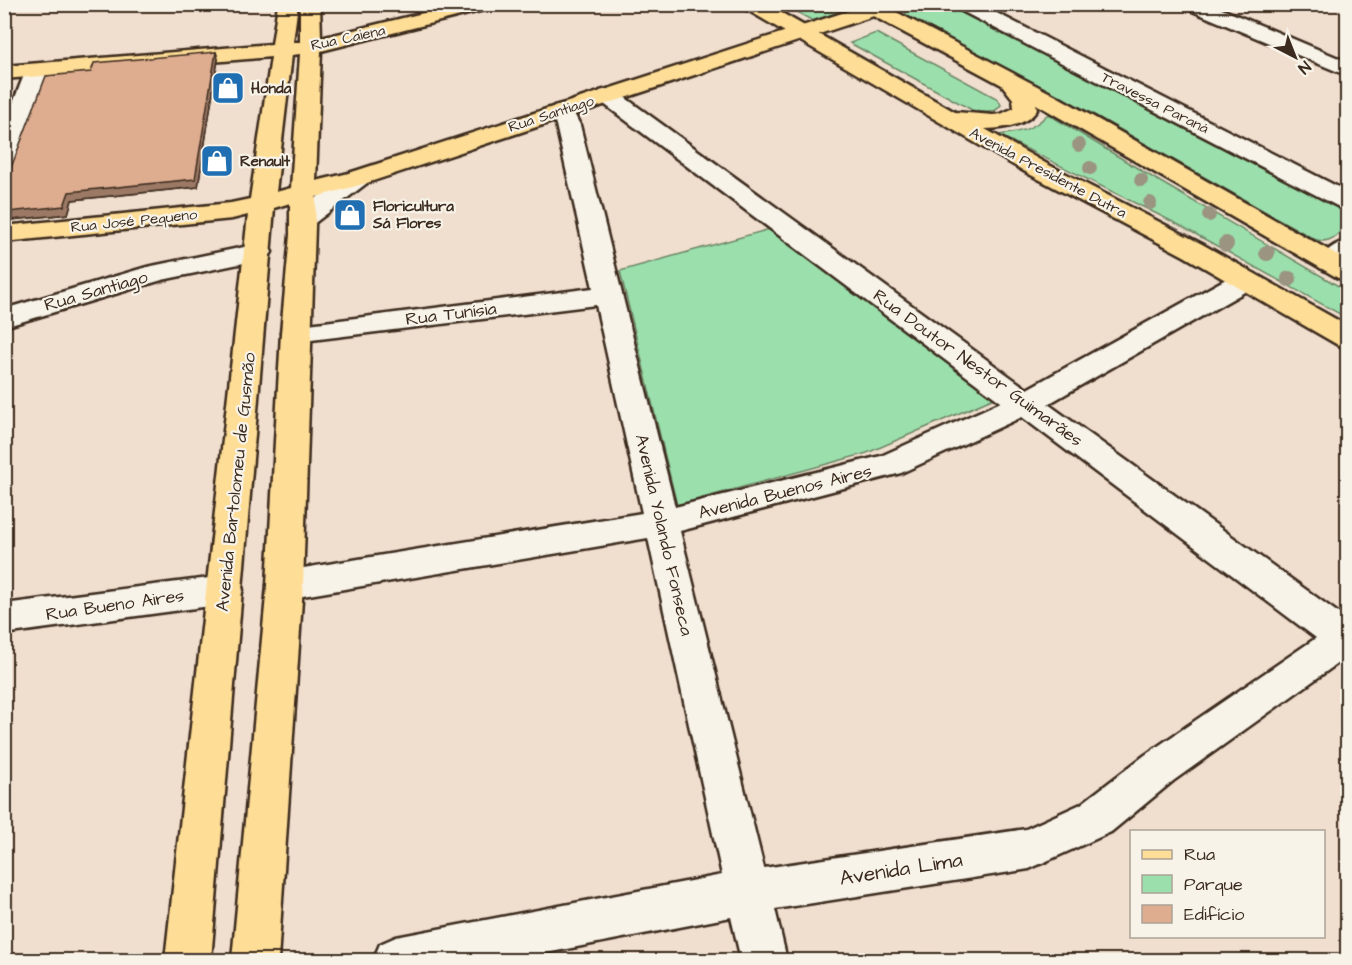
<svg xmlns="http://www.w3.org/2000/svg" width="1352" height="965" font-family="'Architects Daughter',sans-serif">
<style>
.green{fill:#9be0ac;stroke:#6b8565;stroke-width:1.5}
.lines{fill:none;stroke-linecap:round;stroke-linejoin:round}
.minor-casing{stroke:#3b2a1e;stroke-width:5}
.major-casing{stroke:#3b2a1e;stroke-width:5}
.highway-casing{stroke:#3b2a1e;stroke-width:5}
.minor{fill:#f7f3e8;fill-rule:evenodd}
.major{fill:#fedd96;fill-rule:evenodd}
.highway{fill:#fedd96;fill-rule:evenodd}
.tree{fill:#9a9481}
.wall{fill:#bf957c;stroke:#3b2a1e;stroke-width:1.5}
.shaded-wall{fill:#9b7965;stroke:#3b2a1e;stroke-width:1.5}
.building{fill:#dead90;stroke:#3b2a1e;stroke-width:1.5}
.labels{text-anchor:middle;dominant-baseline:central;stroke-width:4.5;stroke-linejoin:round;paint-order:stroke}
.far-street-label{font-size:15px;fill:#3b2a1e;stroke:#f7f3e8}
.far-poi-label{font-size:15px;font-weight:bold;fill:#3b2a1e;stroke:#f7f3e8;text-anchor:start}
.street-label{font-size:18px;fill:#3b2a1e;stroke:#f7f3e8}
.near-street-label{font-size:21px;fill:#3b2a1e;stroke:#f7f3e8}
</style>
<rect width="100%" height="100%" fill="#f0dece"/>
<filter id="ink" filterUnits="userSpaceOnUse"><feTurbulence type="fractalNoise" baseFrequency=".0167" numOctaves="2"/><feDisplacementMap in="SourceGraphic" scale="12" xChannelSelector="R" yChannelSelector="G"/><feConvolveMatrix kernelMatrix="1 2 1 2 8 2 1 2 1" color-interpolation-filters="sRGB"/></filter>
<g filter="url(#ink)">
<!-- green -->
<g class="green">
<path d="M920,4L958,9L1222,142L1346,209L1347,225C1337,236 1329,245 1314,239L1082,108L912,20L906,15V9Z"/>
<path d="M784,5H830L842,11L813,21Z"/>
<path d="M876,33L998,99L1001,105C995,115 982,112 972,110L850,43Z"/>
<path d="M1048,114L1152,177L1347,291V318L1179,225L999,135C1020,132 1033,130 1048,114Z"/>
<path d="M770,229L999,396L867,453L677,505L620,271Z"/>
</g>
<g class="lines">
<!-- minor casing -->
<g class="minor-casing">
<g id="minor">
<path d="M953,4H979L1348,192V209L1339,207L956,8Z"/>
<path d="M1182,4H1210L1348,62V76L1185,8Z"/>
<path d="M37,64L45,65L48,70L16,158L12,163L4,165V126L26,70L29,65Z"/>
<path d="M608,89L616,91L1027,389L1235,274L1245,272L1255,274L1259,280L1255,286L1048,404L1348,620V656L1173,781L1111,832L1029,869L775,909L787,960H741L731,917L510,960H373L380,944L396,937L722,875L648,538L285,599L272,595L267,585L272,575L285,571L642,513L596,305L295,342L285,339L281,333L285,327L593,288L556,125L551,111L554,106L562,104L570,106L580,125L675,507L881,456L1001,402L600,101L597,96L600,91ZM1022,417L1316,638L1145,755L1081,804L1026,829L764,868L680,531L901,473Z"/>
<path d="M358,171L367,173L370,178L367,183L312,225L303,228L294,225L290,220L294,215L349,173Z"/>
<path d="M1348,240V261C1338,269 1332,271 1320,268L1317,262C1324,252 1335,243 1348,240Z"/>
<path d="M259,244L268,246L272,252L268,258L162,280L4,327V309L147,267Z"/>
<path d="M225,576L238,580L243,590L238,600L225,604L4,634V604Z"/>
</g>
</g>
<!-- major casing -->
<g class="major-casing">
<path id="major" d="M278,4H298L293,42H300V4H320L321,38L460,4H495L492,8L321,51L316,181L349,173L870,4H901L898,8L367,183L316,197L303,585L278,960H232L267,585L281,333L290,235V203L274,208L211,960H165L248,215L232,219L4,242V226L231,203L250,199L271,57L4,79V66L272,44ZM300,54L291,188L276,192L292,55Z"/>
</g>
<!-- highway casing -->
<g class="highway-casing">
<path id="highway" d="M741,4H766L955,112L993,115L1001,114L1014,108L1013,99L1002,85L858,8L855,4H881L1060,98L1348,261V280L1338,278L1036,104L1037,110C1027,125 1003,129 985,129L1047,164L1202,244L1348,326V348L1338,345L1184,256L1029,174L744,8Z"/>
</g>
<!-- minor -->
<use href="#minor" class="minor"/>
<!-- major -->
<use href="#major" class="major"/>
<!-- highway -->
<use href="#highway" class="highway"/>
</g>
<!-- trees -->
<g class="tree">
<circle cx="1079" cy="145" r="7"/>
<circle cx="1090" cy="168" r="7"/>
<circle cx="1141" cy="180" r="7"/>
<circle cx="1150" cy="203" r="7"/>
<circle cx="1209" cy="215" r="7"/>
<circle cx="1226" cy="244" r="8"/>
<circle cx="1267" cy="253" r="8"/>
<circle cx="1289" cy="279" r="8"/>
</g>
<!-- wall -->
<path class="wall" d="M216,52L218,59L198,187L72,200L68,214L12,220L4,212V186L91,72Z"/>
<!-- shaded-wall -->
<path class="shaded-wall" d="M216,52L218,59L198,187L72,200L68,214L12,220L8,212Z"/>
<!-- building -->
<path class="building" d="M216,52L195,179L69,192L64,206L8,212L4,208V186L46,76L91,72L94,63Z"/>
</g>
<!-- icons -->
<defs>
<g id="shop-square" transform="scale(1.725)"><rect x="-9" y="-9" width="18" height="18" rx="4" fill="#1f6fb2" stroke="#f7f3e8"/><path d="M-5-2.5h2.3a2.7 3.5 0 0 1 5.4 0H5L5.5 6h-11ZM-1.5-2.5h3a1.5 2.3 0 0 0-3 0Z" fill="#fff"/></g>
</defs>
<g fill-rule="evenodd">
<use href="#shop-square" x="228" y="88"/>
<use href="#shop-square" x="217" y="161"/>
<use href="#shop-square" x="350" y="215"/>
</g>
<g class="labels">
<!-- far-street labels -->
<g class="far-street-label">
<text transform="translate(348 38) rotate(-12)">Rua Caiena</text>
<text transform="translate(1155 103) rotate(27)">Travessa Paraná</text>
<text transform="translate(551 114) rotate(-18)">Rua Santiago</text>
<text transform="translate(1048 173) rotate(28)">Avenida Presidente Dutra</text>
<text transform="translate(134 221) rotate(-6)">Rua José Pequeno</text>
</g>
<!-- far-poi labels -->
<g class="far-poi-label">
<text x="251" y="88">Honda</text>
<text x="240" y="161">Renault</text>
<text x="373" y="206">Floricultura<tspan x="373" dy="17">Sá Flores</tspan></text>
</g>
<!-- street labels -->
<g class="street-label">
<text transform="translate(96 291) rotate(-16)">Rua Santiago</text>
<text transform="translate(451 314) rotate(-7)">Rua Tunísia</text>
<text transform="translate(978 368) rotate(36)">Rua Doutor Nestor Guimarães</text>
<text transform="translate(236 482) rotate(-84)">Avenida Bartolomeu de Gusmão</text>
<text transform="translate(785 492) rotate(-14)">Avenida Buenos Aires</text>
<text transform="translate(664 535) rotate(77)">Avenida Yolando Fonseca</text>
<text transform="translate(115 605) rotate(-8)">Rua Bueno Aires</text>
</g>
<!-- near-street labels -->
<g class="near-street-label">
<text transform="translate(901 869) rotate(-9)">Avenida Lima</text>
</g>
</g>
<!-- margin -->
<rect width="1352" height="965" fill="none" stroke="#f7f3e8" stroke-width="24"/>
<rect x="12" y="12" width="1328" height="941" fill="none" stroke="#3b2a1e" stroke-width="2" filter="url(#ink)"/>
<!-- legend -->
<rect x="1130" y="830" width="195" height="108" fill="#f7f3e8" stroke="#aca397" stroke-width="1.5"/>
<rect x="1142" y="850" width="30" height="9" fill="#fedd96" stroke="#aca397" stroke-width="1.5"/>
<text x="1184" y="860" font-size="18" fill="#3b2a1e">Rua</text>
<rect x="1142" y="875" width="30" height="18" fill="#9be0ac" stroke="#aca397" stroke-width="1.5"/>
<text x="1184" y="890" font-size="18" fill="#3b2a1e">Parque</text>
<rect x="1142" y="905" width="30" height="18" fill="#dead90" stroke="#aca397" stroke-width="1.5"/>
<text x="1184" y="920" font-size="18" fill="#3b2a1e">Edifício</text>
<!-- north arrow -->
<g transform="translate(1295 57) rotate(138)" stroke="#f7f3e8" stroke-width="4.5" paint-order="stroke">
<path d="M0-4.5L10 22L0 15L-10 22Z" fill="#3b2a1e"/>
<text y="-9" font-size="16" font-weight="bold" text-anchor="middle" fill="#3b2a1e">N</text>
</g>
</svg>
